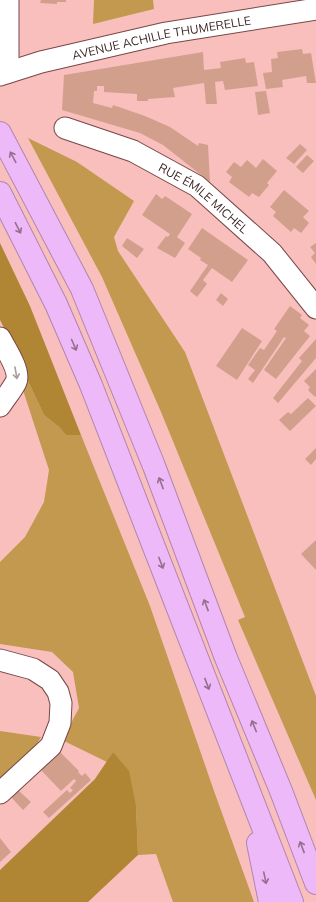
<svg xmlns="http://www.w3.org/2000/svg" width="316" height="902" font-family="Mulish,sans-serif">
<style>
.green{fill:#c2994f}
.forest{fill:#b08634}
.building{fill:#d39f8d}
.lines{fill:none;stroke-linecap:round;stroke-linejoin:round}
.minor-casing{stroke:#784747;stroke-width:23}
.highway-casing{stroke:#af86ae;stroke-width:24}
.minor{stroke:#fff;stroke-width:21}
.highway{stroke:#eeb9f8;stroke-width:22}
.oneway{stroke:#94708e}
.oneway2{stroke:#a79d9d}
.labels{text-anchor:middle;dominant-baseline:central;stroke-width:3;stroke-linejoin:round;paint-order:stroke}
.street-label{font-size:12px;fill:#3b2625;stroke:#fecfcd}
</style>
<rect width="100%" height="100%" fill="#f8bfbd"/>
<!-- green -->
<g class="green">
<path d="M94,0H153L154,9L93,24Z"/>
<path d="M28,138L77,162L134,201L114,237L118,251L185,352L316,696V800L238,620L245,617L161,412L102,277Z"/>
<path d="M27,379L44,415L59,427L66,435H81L150,606L214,791L254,902H173L156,854L138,855L136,806L113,752L107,762L62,740L79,708L73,672L52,652L0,644V562L25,537L44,502L49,470L22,387Z"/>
<path d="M0,731L41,737L34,749L0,779Z"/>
</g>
<!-- forest -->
<g class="forest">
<path d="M0,243L30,306L81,435H66L59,427L44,415L27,379L24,367L0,320Z"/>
<path d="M113,752L129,771L136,806L138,855L88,902H0V870L95,779Z"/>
</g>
<!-- building -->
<g class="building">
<path d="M41,0H66V2H57V4L40,3Z"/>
<path d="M302,49L303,54L311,53L316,83H307L306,76L282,80L283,87L266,89L263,73L272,72L271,59L278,58L277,52Z"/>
<path d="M203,52L204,70L221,68L220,62L245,58L246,63L254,62L258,86L225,90L223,81L215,82L217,104H206L204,83L173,88L175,97L148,99V101H137V94L104,92V86H97V91H94L93,103L112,108L113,105L145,116L170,127L198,146L199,143L208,145L210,182L163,145L140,133L62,110L64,75Z"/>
<path d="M266,91L270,113L258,115L255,92Z"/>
<path d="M300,144L307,150L294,164L286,158Z"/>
<path d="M307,155L314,161L303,173L296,167Z"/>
<path d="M263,159L277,171L267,183L269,185L259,197L252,193L249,197L229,182L232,177L226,172L234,162L241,167L247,160L256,168Z"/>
<path d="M284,190L309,211L303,217L309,223L301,233L294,228L291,232L273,216L276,212L270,207Z"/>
<path d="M156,194L162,199L165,196L192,214L177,237L185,243L175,258L157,248L166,236L168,237L170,234L142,215Z"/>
<path d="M202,228L248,260L232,282L212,268L203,280L207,284L197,297L190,291L208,265L200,260L201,258L188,249Z"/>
<path d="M127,238L144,249L137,258L122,246Z"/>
<path d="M316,243V264L311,257L315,253L310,247Z"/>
<path d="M221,293L228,299L223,306L216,300Z"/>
<path d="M290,306L302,315L300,318L309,325L304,331L310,336L276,379L264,370L286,338L284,337L253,383L248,379L255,370L248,365L260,348L264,350L277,331L274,329Z"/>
<path d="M242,328L262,341L237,380L216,366Z"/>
<path d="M316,339V358L278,403L273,398L302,361L299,358Z"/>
<path d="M316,369V396L315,397L308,390L310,387L304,381Z"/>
<path d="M308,398L316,406L290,431L279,420L288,412L291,414Z"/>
<path d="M316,448V459L311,465L305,459Z"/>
<path d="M316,540V570L301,554Z"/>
<path d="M60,752L79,771L78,772L82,776L85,773L91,780L49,818L43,812L67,790L70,793L73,790L70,788L76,781L74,779L61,791L41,770Z"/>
<path d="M18,790L31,802L23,810L11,797Z"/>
<path d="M0,838L11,852L0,862Z"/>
</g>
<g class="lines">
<!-- minor casing -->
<g class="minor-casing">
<g id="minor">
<path d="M8,72V0"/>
<path id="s1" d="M0,75L41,62L166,33L316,9"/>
<path id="s2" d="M65,128L133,151L197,186L272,253L316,308"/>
<path d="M0,338C5,348 21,371 16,382C12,390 5,398 0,406"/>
<path d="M0,660L33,669L50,680L58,692L61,703L60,723L51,746L0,793"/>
</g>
</g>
<!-- highway casing -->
<g class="highway-casing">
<g id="highway">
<path d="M0,133L82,289L154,466L226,658L281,791L316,883"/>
<path d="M0,193L56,304L91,385L292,902"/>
<path d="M258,843L270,902"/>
</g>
</g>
<!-- minor -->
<use href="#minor" class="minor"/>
<!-- highway -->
<use href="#highway" class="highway"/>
</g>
<!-- one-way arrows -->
<defs><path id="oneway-shaft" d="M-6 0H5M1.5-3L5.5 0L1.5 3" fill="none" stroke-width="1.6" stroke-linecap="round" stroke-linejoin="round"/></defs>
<g class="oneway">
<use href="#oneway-shaft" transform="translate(13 157) rotate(-118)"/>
<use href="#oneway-shaft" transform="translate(18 228) rotate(63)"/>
<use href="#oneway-shaft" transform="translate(74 345) rotate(66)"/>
<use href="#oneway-shaft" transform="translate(161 483) rotate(-111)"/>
<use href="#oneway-shaft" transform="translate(161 563) rotate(69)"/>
<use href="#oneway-shaft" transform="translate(206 605) rotate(-111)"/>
<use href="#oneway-shaft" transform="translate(207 684) rotate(69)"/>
<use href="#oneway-shaft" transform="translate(254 726) rotate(-112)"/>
<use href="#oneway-shaft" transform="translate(302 847) rotate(-111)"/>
<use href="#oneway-shaft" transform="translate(265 878) rotate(78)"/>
</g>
<use class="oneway2" href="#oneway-shaft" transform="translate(16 373) rotate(80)"/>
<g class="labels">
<!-- street labels -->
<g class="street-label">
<text stroke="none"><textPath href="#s1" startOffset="166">AVENUE ACHILLE THUMERELLE</textPath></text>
<text stroke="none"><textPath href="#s2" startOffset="157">RUE ÉMILE MICHEL</textPath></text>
</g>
</g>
</svg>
